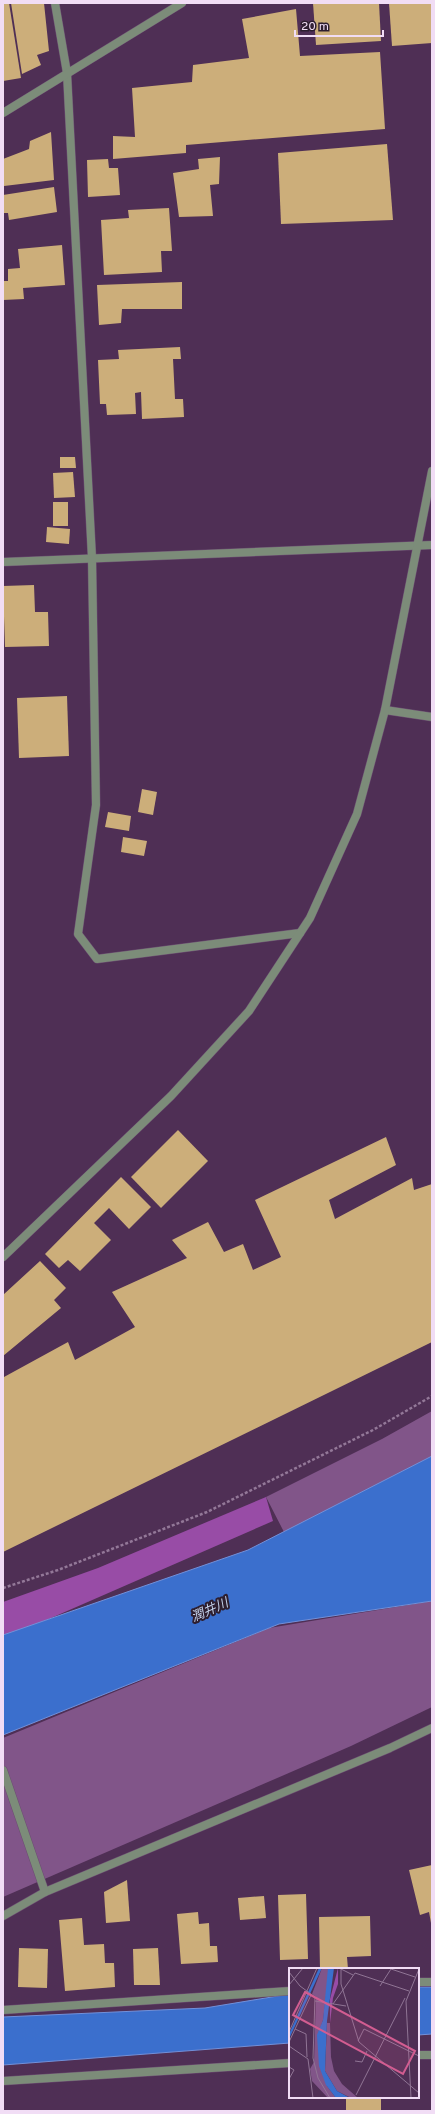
<svg xmlns="http://www.w3.org/2000/svg" width="435" height="2114" font-family="Overpass,'Noto Sans JP',sans-serif">
<style>
.green{fill:#815589}
.forest{fill:#984ca6}
.water{fill:#3b6fcd;stroke:#7290d9}
.building{fill:#ccae7a}
.lines{fill:none;stroke-linecap:round;stroke-linejoin:round}
.service-casing{stroke:#6c4e72;stroke-width:9}
.minor-casing{stroke:#6c4e72;stroke-width:9}
.tertiary-casing{stroke:#6c4e72;stroke-width:9}
.path{stroke:#937898;stroke-width:2.5;stroke-dasharray:3 2;stroke-linecap:butt}
.service{stroke:#7c8c79;stroke-width:8}
.minor{stroke:#7c8c79;stroke-width:8}
.tertiary{stroke:#7c8c79;stroke-width:8}
.labels{text-anchor:middle;dominant-baseline:central;stroke-width:4;stroke-linejoin:round;paint-order:stroke}
.water-label{font-size:13px;font-style:italic;fill:#c3d1ea;stroke:#2d1e2f}
.inset-road{fill:none;stroke:#907595;stroke-width:1}
.view{fill:#d25d91;fill-opacity:0.15;stroke:#d25d91;stroke-width:2}
.inset-edge{fill:none;stroke:#f1ddf5;stroke-width:2}
</style>
<rect width="100%" height="100%" fill="#4f2f55"/>
<!-- green -->
<g class="green">
<path d="M432,1411V1462L284,1532L266,1497L382,1439Z"/>
<path d="M432,1601V1707L351,1746L3,1897V1738L269,1628Z"/>
</g>
<!-- forest -->
<path class="forest" d="M266,1497L273,1521L3,1639V1602L98,1568Z"/>
<!-- water -->
<g class="water">
<path d="M432,1456V1601L279,1624L3,1735V1635L248,1550Z"/>
<path d="M418,1987H432V2034L418,2035Z"/>
<path d="M290,1994V2043L3,2065V2017L205,2008Z"/>
</g>
<!-- building -->
<g class="building">
<path d="M3,3H9L21,78L3,81Z"/>
<path d="M11,3H44L49,51L37,55L41,65L22,74Z"/>
<path d="M313,3H379L381,41L316,45Z"/>
<path d="M389,3H432V43L392,46Z"/>
<path d="M296,9L300,56L380,52L385,129L186,145V153L113,159V136L135,137L132,88L192,82L193,65L249,58L242,19Z"/>
<path d="M51,132L54,180L4,186L3,159L29,149L30,141Z"/>
<path d="M387,144L393,220L281,224L278,153Z"/>
<path d="M220,157L219,184L210,185L213,216L179,217L173,173L199,169L198,159Z"/>
<path d="M108,159L109,168H118L120,195L88,197L87,160Z"/>
<path d="M54,187L57,212L9,220L8,213H3V195Z"/>
<path d="M169,208L172,251H161L162,272L104,275L101,220L129,218L128,210Z"/>
<path d="M62,245L65,285L23,288L24,299L3,300V281H8V269L20,268L18,249Z"/>
<path d="M182,282V309H122L121,323L99,325L97,285Z"/>
<path d="M180,347L181,359H173L175,399H183L184,417L142,419L141,392L135,393L136,414L107,415L106,404H100L98,360L119,359L118,350Z"/>
<path d="M60,457H75L76,468H60Z"/>
<path d="M73,472L75,497L54,498L53,473Z"/>
<rect x="53" y="502" width="15" height="24"/>
<path d="M47,527L70,529L69,544L46,542Z"/>
<path d="M34,585L35,612H48L49,646L5,647L3,586Z"/>
<path d="M67,696L69,756L19,758L17,698Z"/>
<path d="M142,789L157,792L153,815L138,812Z"/>
<path d="M108,812L131,816L129,831L105,827Z"/>
<path d="M123,837L147,841L144,856L121,852Z"/>
<path d="M178,1130L208,1161L161,1208L131,1177Z"/>
<path d="M386,1137L396,1165L329,1200L335,1219L412,1178L414,1190L432,1184V1342L3,1552V1375L4,1377L68,1342L75,1360L135,1327L112,1292L187,1258L172,1240L208,1222L224,1252L243,1244L253,1270L281,1257L255,1200Z"/>
<path d="M121,1177L151,1207L129,1229L109,1208L94,1223L111,1240L80,1271L68,1260L59,1268L45,1254Z"/>
<path d="M40,1261L66,1288L54,1300L61,1308L3,1356V1295Z"/>
<path d="M432,1865V1923H431L429,1912L420,1915L409,1870Z"/>
<path d="M127,1880L130,1921L106,1923L104,1892Z"/>
<path d="M306,1894L308,1959L280,1960L278,1895Z"/>
<path d="M264,1896L266,1918L240,1920L238,1898Z"/>
<path d="M198,1912L199,1924L209,1923L210,1946H217L218,1962L181,1964L177,1914Z"/>
<path d="M370,1916L371,1956L347,1957L348,1969H320L319,1917Z"/>
<path d="M82,1918L84,1945L104,1944L105,1963H114L115,1987L65,1991L59,1920Z"/>
<path d="M19,1948L48,1949L47,1988L18,1987Z"/>
<path d="M158,1948L160,1985H134L133,1949Z"/>
<rect x="346" y="2097" width="35" height="14"/>
</g>
<g class="lines">
<!-- service casing -->
<g class="service-casing">
<path id="service" d="M45,1892L390,1748L432,1728"/>
</g>
<!-- minor casing -->
<g class="minor-casing">
<g id="minor">
<path d="M55,3L67,73L92,558L96,805L78,934L97,959L300,933"/>
<path d="M3,562L432,545"/>
<path d="M385,710L432,717"/>
<path d="M3,1770L45,1892L3,1916"/>
<path d="M418,1982H432"/>
<path d="M3,2010L290,1991"/>
<path d="M418,2055H432"/>
<path d="M3,2081L290,2063"/>
</g>
</g>
<!-- tertiary casing -->
<g class="tertiary-casing">
<g id="tertiary">
<path d="M3,113L182,3"/>
<path d="M3,1257L171,1096L249,1011L310,918L357,814L385,710L432,471"/>
</g>
</g>
<!-- path -->
<path class="path" d="M3,1588L58,1570L207,1512L373,1430L432,1396"/>
<!-- service -->
<use href="#service" class="service"/>
<!-- minor -->
<use href="#minor" class="minor"/>
<!-- tertiary -->
<use href="#tertiary" class="tertiary"/>
</g>
<g class="labels">
<!-- water labels -->
<g class="water-label">
<text transform="translate(210 1611) rotate(-24)">潤井川</text>
</g>
</g>
<!-- overview -->
<g transform="translate(289 1968)">
<rect width="130" height="130" fill="#4f2f55"/>
<path d="M33,0H39L40,4L34,52L29,67L38,118L47,130H39L23,113L21,101L25,94L27,29L23,26ZM38,55H41L42,89L45,103L53,116L69,130H62L48,123L36,103Z" fill="#815589"/>
<path d="M49,0V16L44,30L41,55V31Z" fill="#984ca6"/>
<path d="M30,0H33L0,71V66ZM39,0H45L38,53L36,103L48,123L61,130H47L37,117L30,98L28,67L34,52Z" fill="#3b6fcd"/>
<path class="inset-road" d="M52,0V16L70,74L130,125M52,1L64,7M0,4L11,18L26,29L24,90L29,110L41,130M0,17L14,0M91,18L102,1L126,9M26,33L57,38M44,36L66,5L120,23M6,61L17,66L18,89M0,64L28,0M69,73L75,61L130,88M0,74L22,27M0,78L19,91L24,130M66,93L73,94L78,83M0,99L5,102L0,111M67,127L116,30M122,130L117,33L130,1"/>
<path class="view" d="M16,24L126,83L114,106L4,47Z"/>
<rect width="130" height="130" class="inset-edge"/>
</g>
<!-- border -->
<rect width="435" height="2114" fill="none" stroke="#f1ddf5" stroke-width="8"/>
<!-- scale -->
<path d="M295 30v6h88v-6" fill="none" stroke="#f1ddf5" stroke-width="2"/>
<text x="301" y="30" font-size="12" fill="#f1ddf5" stroke="#2d1e2f" stroke-width="3" paint-order="stroke">20 m</text>
</svg>
